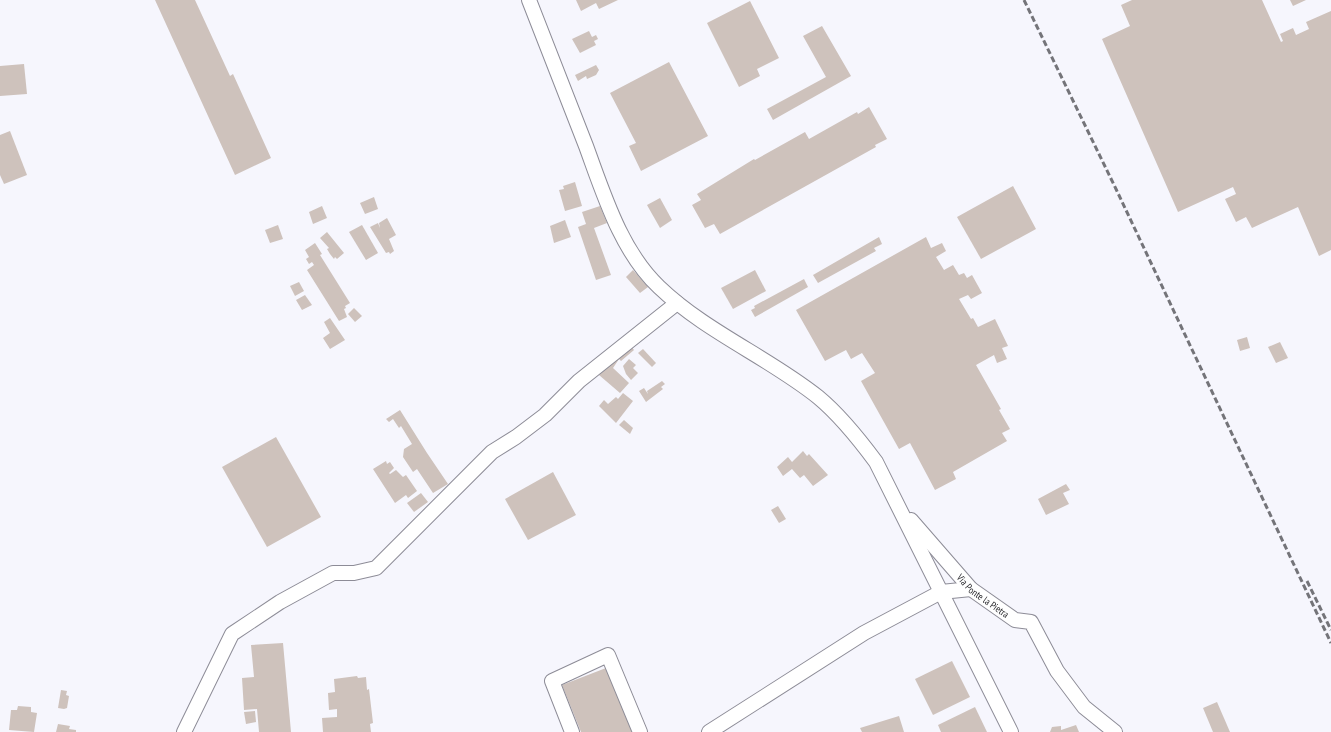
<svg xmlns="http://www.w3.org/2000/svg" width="1331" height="732" font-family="'PT Sans Narrow',sans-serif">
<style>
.building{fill:#cec2bc}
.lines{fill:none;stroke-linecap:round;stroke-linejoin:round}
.minor-casing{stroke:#8d8c97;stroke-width:16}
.minor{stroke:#fff;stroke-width:14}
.rail{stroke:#747479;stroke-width:3;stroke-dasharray:6 3;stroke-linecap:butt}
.labels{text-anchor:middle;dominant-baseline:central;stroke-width:3;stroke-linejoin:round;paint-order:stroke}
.street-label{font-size:10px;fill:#2d2d31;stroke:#f6f6fd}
</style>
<rect width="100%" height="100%" fill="#f6f6fd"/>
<!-- building -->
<g class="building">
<path d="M155,0H195L230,76L233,74L271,158L235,175Z"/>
<path d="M576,0H618L599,9L596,3L581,11Z"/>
<path d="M1132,0H1262L1281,42L1283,41L1280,34L1293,28L1296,35L1309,29L1306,22L1331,11V250L1319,256L1298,207L1252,228L1246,217L1236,222L1225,199L1236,194L1233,187L1178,212L1102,39L1130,26L1121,5Z"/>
<path d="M1290,0H1306L1293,6Z"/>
<path d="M750,1L779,58L757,69L760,76L739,87L707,23Z"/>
<path d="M822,26L851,76L773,120L767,109L826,77L803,36Z"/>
<path d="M589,31L592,37L596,35L598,39L594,41L596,45L580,53L572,39Z"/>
<path d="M669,62L708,136L641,171L629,146L636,143L610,93Z"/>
<path d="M24,64L27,94L0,96V66Z"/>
<path d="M596,65L599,70L596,75L587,79L586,76L578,81L575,75Z"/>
<path d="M869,107L887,139L875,145L876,147L720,234L714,224L705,228L692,205L701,200L697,194L754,159L755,160L805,132L809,139L857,112L858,114Z"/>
<path d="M10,131L27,175L4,184L0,175V135Z"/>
<path d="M575,182L582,206L565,211L559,190L564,189L563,186Z"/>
<path d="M1013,186L1036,229L981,259L957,217Z"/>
<path d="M374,197L378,209L365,214L360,203Z"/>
<path d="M660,198L672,220L660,228L647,205Z"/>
<path d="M322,206L327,218L313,224L309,212Z"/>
<path d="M600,206L607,223L594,228L611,275L596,280L578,227L586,224L582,212Z"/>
<path d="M387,218L396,235L389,239L394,251L390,254L389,252L386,253L370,227L378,223L380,228L379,223Z"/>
<path d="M565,220L571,237L554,243L550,226Z"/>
<path d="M278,225L283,239L270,243L265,230Z"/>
<path d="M362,225L378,253L366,260L349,232Z"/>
<path d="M327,232L344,253L337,259L335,257L334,259L330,254L327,249L329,248L320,238Z"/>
<path d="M879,237L882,244L874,248L876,251L818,283L813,275Z"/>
<path d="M926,237L931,248L942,243L946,251L936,257L944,270L953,265L959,275L964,273L967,278L972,275L982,293L971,299L968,295L959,299L971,319L973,318L978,327L995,319L1008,346L1002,348L1007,359L997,363L994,355L976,365L1001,409L999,410L1010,429L1002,433L1007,441L953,472L956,479L935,490L910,443L899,449L861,381L875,373L862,353L851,359L846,350L825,361L796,310Z"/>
<path d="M315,243L322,254L320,255L350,303L345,306L346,308L344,309L347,317L339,321L307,270L314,265L312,262L309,264L306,259L309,257L305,250Z"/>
<path d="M633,270L648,287L640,293L626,277Z"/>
<path d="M755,270L766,291L733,309L721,288Z"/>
<path d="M804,279L808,287L755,317L751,310L755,308L754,306Z"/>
<path d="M299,282L304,291L295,296L290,286Z"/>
<path d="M305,295L312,305L302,310L296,300Z"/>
<path d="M354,308L362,316L355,322L348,314Z"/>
<path d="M330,318L345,340L330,349L323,338L330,333L324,322Z"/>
<path d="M1247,337L1250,348L1240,351L1237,340Z"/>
<path d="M1280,342L1288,358L1276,363L1268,347Z"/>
<path d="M630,345L634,350L621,361L619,359L613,368L629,383L620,393L599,375L617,354Z"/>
<path d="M643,349L656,363L652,367L638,353Z"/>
<path d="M629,359L636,365L633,368L638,373L631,380L626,374L623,366Z"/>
<path d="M662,381L665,384L661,387L663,389L646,402L639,391L644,388L648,394L647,391Z"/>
<path d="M623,393L633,401L616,423L599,406L604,400L608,404L616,397L618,399Z"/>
<path d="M400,410L427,453L448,484L433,493L417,469L413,472L403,457L404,449L412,444L401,426L399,428L393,419L389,422L386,419Z"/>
<path d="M624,420L633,428L630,434L619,425Z"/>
<path d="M276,437L321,517L267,547L222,467Z"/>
<path d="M803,451L807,456L809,454L828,475L813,486L804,475L800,478L792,469L783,476L777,467L788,457L792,462Z"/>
<path d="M386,461L387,464L390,462L394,468L389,473L390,474L396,470L403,477L406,475L417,491L408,498L406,495L395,503L373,469Z"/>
<path d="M553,472L576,515L528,540L505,499Z"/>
<path d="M1066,484L1070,490L1063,493L1069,504L1046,515L1038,499Z"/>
<path d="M421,493L428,502L414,512L407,503Z"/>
<path d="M778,506L786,519L779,523L771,510Z"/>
<path d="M283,643L291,732H259L257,709L244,710L242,678L254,677L251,645Z"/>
<path d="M952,661L970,697L933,715L915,679Z"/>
<path d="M606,668L632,732H581L562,685Z"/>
<path d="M357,676L358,678L366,677L367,690L369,689L373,723L370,724L371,732H323L322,718L337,717V709L329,710L328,693L335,692L334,679Z"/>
<path d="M61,690L67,691L66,695L69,696L67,708L64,709L58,708Z"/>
<path d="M1217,702L1230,732H1213L1203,708Z"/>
<path d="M18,706L31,707V712L37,713L34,732L9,730L11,710H17Z"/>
<path d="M975,707L987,732H941L938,725Z"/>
<path d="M255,711L256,722L246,724L244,712Z"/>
<path d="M899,716L904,732H862L860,728Z"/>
<path d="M58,724L70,726L69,729L76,730V732H56Z"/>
<path d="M1076,725L1079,732H1050L1052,727L1061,726V730Z"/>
</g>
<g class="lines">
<!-- minor casing -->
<g class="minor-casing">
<g id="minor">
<path d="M529,0C548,49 567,98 586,146C604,195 621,251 659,287C706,332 768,357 818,397C841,416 859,439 876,462L1011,732"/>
<path id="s1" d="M911,520L971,589L1015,620L1031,622L1057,671L1084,707L1115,732"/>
<path d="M184,732L232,634L280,602L333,573H354L376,568L492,452L516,437L545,415L579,381L677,303"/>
<path d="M572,732L552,681L608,655L640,732"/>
<path d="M709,732L864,633L941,592L971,589"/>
</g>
</g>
<!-- minor -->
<use href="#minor" class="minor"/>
<!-- rail -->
<g class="rail">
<path d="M1024,0L1116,189L1331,643"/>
<path d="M1307,581L1331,630"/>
</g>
</g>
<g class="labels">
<!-- street labels -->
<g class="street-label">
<text stroke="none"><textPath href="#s1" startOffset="105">Via Ponte la Pietra</textPath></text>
</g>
</g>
</svg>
